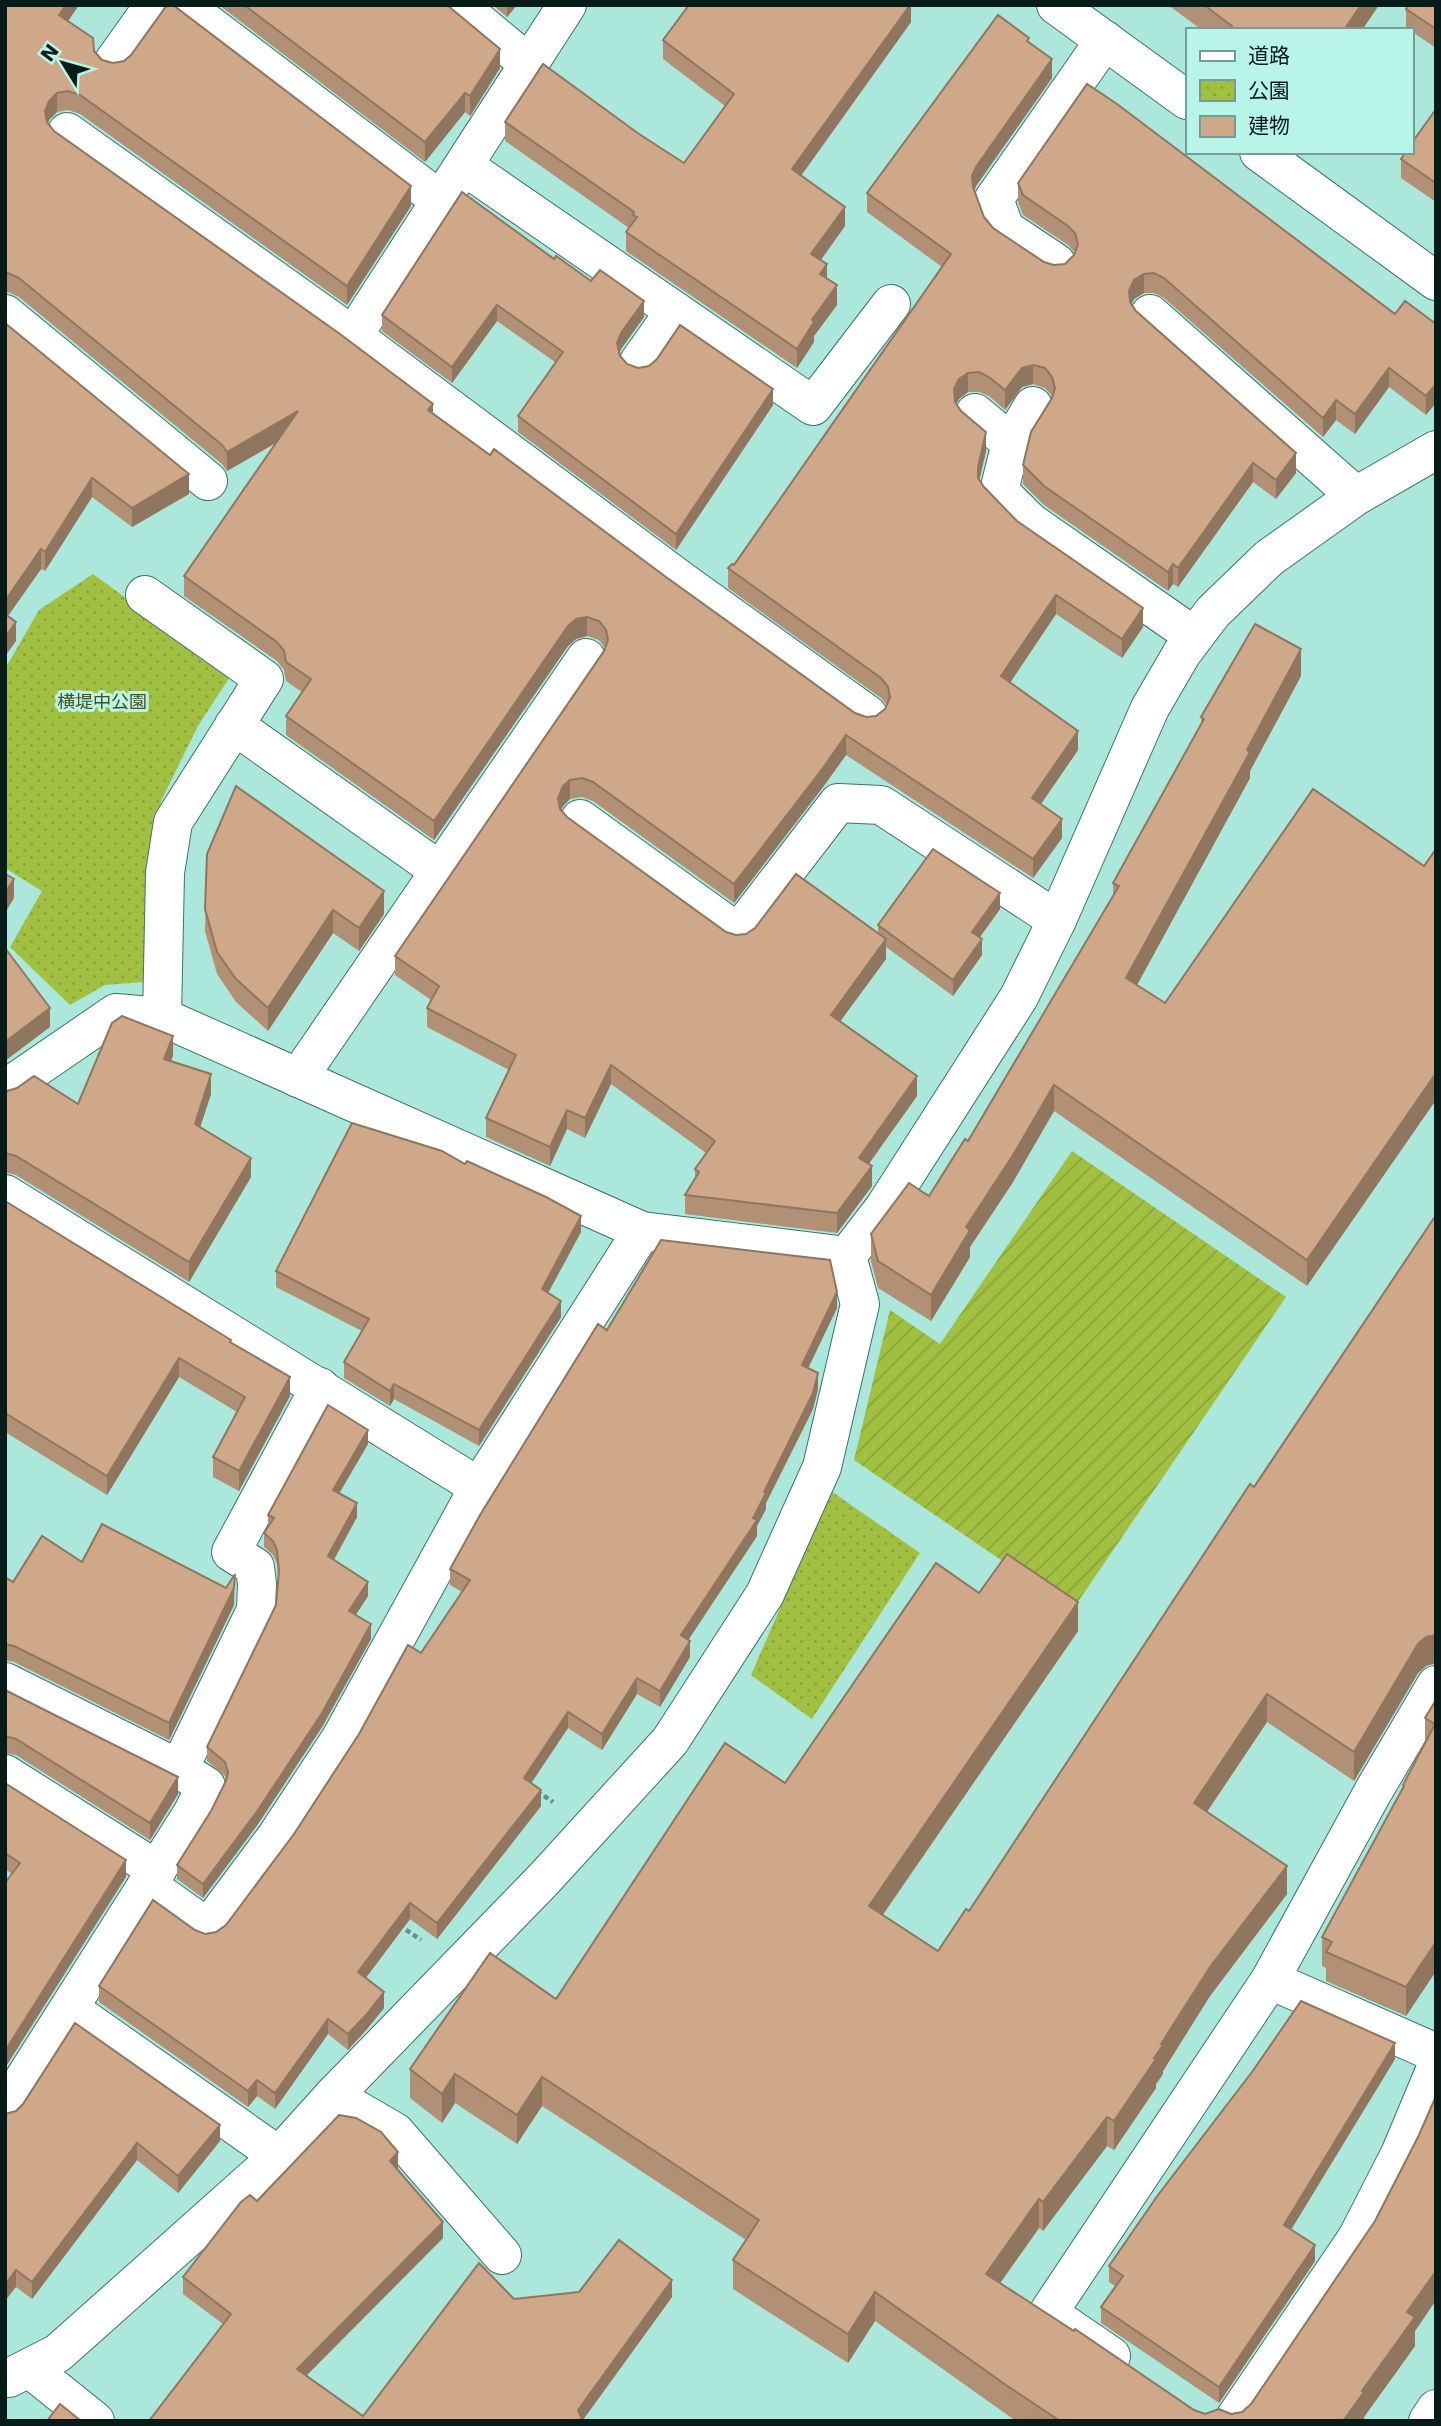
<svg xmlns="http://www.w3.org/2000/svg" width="1441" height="2426" font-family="'DejaVu Sans','Noto Sans JP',sans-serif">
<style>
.park{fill:url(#park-dots)}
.garden{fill:url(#garden-furrows)}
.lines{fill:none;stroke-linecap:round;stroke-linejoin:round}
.minor-casing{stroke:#3a736a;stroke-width:40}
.path{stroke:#659189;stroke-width:4.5;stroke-dasharray:5 3.5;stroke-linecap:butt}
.minor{stroke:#fff;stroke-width:38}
.wall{fill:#b19075}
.shaded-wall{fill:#90765f}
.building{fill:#cea888;stroke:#90765f;stroke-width:2}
.labels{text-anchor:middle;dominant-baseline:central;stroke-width:6;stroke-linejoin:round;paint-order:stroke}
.park-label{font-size:18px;fill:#44521d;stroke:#b9f4e9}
</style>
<defs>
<pattern id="park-dots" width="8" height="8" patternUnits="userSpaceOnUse" patternTransform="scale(1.75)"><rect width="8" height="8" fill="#a1c042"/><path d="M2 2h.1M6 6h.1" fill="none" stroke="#89a439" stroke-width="1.8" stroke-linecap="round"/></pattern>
<pattern id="garden-furrows" width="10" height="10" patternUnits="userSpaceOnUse" patternTransform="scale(1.75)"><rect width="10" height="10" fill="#a1c042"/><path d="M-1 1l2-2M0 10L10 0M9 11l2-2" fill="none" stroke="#89a439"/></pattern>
</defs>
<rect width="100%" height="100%" fill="#ace7dc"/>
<!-- park -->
<g class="park">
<path d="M93,574L231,675L198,726L161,801L145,894L144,982L105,985L70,1005L10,947L42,891L5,868V669L39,610Z"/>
<path d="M831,1491L920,1553L812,1719L751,1675Z"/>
</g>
<!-- garden -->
<path class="garden" d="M1072,1151L1286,1297L1073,1609L854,1460L890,1310L940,1344Z"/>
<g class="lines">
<!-- minor casing -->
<g class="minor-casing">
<g id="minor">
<path d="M183,5L441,201"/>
<path d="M458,5L529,64"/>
<path d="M1056,5L1187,100"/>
<path d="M114,61L154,5"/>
<path d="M67,132L353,336L679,579L868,715"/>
<path d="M1259,152L1436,281"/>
<path d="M464,166L813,406L891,304"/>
<path d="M1056,263L1005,229L994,199L1105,40"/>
<path d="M5,314L208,481"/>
<path d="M1150,314L1356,496"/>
<path d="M353,336L567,5"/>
<path d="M639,362L675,311"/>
<path d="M1033,406L1011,443L999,491L1030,522L1194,636"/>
<path d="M975,413L1011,443"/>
<path d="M145,595L264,679L173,822L165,873L162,1017"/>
<path d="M234,725L440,871"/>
<path d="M580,819L738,933L838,803L881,805L1057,920"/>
<path d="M298,1078L586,658"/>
<path d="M5,1089L116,1013L162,1017L642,1231L847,1256"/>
<path d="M5,1194L479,1487"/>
<path d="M5,1682L179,1769L206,1786L192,1814L5,2109"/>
<path d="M179,1769L256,1610L257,1584L255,1567L231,1552L320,1387"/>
<path d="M5,1774L157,1870"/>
<path d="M147,1885L208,1928L276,1837L341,1738L479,1487L642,1231"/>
<path d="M1270,1980L1436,2053"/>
<path d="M70,2009L279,2156"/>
<path d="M333,2096L395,2132L502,2255"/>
<path d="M1111,2356L1048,2313L1270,1980L1374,1790L1436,1685"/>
<path d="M29,2368L95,2421"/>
<path d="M5,2378H9L58,2353L279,2156L333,2096L544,1879L670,1741L765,1594L822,1467L860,1304L847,1256L884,1208L1019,997L1057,920L1150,708L1182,653L1213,612L1269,558L1356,496L1436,450"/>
<path d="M1233,2421L1357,2238L1400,2154L1436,2068"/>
<path d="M1428,2421L1436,2409"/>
</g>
</g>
<!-- path -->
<g class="path">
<path d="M537,1791L553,1802"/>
<path d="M399,1925L421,1940"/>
</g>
<!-- minor -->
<use href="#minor" class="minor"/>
</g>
<!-- wall -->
<g class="wall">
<path d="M5,5H79L68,21L102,60L411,206L347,305L80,114L68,110L57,112L49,120L48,123L54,131L490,455L666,577L855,713L866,717L876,716L885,709L887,705L881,698L728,588V568L734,565L942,267L867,212V193L1029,42L1052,78L976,186L975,190L984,217L993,228L1044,262L1054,265L1065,264L1074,255L1075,253L1068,245L1023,215L1018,202V183L1395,314L1436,324L1426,415L1389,387L1355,434L1336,420L1323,437L1164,298L1154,293H1144L1134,299L1131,305L1136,311L1296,473L1276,499L1253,482L1178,587L1173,584L1168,591L1044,505L1023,484V465L1052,396L1045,388L1033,384L1022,387L1005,410L989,396L979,392H968L959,399L956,404L986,451L979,480L984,487L1017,521L1143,627L1122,658L1056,614L1010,683L1078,750L1041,804L1062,838L1033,878L846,755L823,787L734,903L593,801L582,797L570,799L563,806L561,810L567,817L726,932L736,935L878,933V925L1000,909L980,937L982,955L953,996L886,947V959L840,1021L917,1096L869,1164L872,1186L837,1233L685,1214V1195L695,1178V1169L706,1153L611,1084L585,1138L567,1129L550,1166L486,1137V1118L509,1070L427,1027V1008L431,1000L395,975V956L605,648L599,640L587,636L576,639L568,646L434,840L286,735V716L302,692L286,681L284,670L277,661L184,596V576L276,443L227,471L222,464L19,297L8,292L5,293Z"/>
<path d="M219,5H447L500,68L470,116L465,112L425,162Z"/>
<path d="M493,5H517L507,17Z"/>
<path d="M911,5V22L801,176L845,226L821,260L837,305L814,336V342L797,368L626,251V232L629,228L505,141V122L639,134L684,163L725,106L663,59V40Z"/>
<path d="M1168,5H1379L1362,30H1202Z"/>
<path d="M1436,5V48L1411,31V30L1406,28V9Z"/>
<path d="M1436,109V202L1401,178V159Z"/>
<path d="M554,259L591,281L644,317L621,349L619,354L627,364L773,405L676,550L518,432V416L555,362L497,321L452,383L382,331V315Z"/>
<path d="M5,323L189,494L132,527L92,497L45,571L41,569L8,616L16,641L5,656Z"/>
<path d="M1301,676L1250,771V778L1137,985L1165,1003L1313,789L1307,1286L1054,1111L1013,1182L970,1247V1257L931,1321L878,1288L871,1261V1234L929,1196L968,1141L1113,896V883L1201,726V717Z"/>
<path d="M207,854L384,914L359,951L333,933L268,1031L236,1002L217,974L205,931Z"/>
<path d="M173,1056L171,1061L211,1094L200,1127L251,1177L189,1282L16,1175L5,1172V1091L78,1104Z"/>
<path d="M5,1201L231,1343L290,1396L239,1491L213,1477V1457L237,1412L179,1377L107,1495L5,1432Z"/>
<path d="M1436,1215V1663L1426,1666L1418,1673L1354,1781L1267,1722L1207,1812L1287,1894L1210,1996L1163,2071V2074L1156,2084V2088L1114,2150L1107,2146L1043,2231L1039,2228L1000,2283L1194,2410L1205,2414H1231L1242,2412L1251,2404L1375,2221L1419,2135L1436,2096V2300L1415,2331V2346L1364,2417V2421H1016L875,2321L848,2363L733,2289V2260L746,2240L542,2106L517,2144L455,2103L442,2123L410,2098V2069L556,1999L785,1783L979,1593L1078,1631L883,1915L938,1951L969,1911Z"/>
<path d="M581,1232L548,1293L561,1317L479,1446L394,1399L390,1406L344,1378V1362L362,1331L276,1287V1271Z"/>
<path d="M837,1308L808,1368L818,1389L813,1409L766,1503V1509L757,1526V1536L688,1640L690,1657L660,1707L637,1694L602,1750L568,1728L531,1783L541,1806L437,1939L410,1919L366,1978L384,2008L367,2029L348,2050L328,2034L275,2109L257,2096L248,2107L99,2002V1986L195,1930L205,1934L216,1932L226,1925L294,1834L421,1653L462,1592L450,1585V1569L607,1330Z"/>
<path d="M368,1444L339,1493L357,1517L334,1560L368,1596L356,1615L371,1639L322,1727L258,1824L203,1898L177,1879V1865L211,1811L226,1779L225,1776L207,1761V1747L276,1605L278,1578L277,1564L273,1555L264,1547V1533L268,1526V1515Z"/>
<path d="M82,1562L234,1605L169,1740L14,1662L5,1660V1577L13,1582Z"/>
<path d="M5,1690L178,1794L150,1840L16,1755L5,1753Z"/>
<path d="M1436,1700V1971L1406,2016L1326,1981V1968L1322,1966V1937L1403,1790V1785L1425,1743V1718Z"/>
<path d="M5,1783L126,1877L12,1874L5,1869Z"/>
<path d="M1395,2059L1291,2230L1315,2261L1219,2403L1101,2323V2307L1115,2286L1109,2282V2266Z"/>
<path d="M5,2114L220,2141L178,2193L137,2160L32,2299L16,2287Z"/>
<path d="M398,2169L397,2170L443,2238L306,2376L363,2416L514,2299L672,2297L583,2420L149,2421L223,2324L183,2294V2277L257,2201Z"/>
</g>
<!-- shaded-wall -->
<g class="shaded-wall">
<path d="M66,5H79L59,34V15Z"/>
<path d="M507,5H517L507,17Z"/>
<path d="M910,5H911V22L792,188V169Z"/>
<path d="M1361,5H1379L1362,30H1344Z"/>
<path d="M500,49V68L470,116V96Z"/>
<path d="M1052,59V78L976,186L972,196V176L976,167Z"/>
<path d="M57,93V112L49,120L45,131V111L49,101Z"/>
<path d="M465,93V112L425,162V142Z"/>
<path d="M411,186V206L347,305V286Z"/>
<path d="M845,207V226L811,273V254Z"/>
<path d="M827,264V283L820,274Z"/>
<path d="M1144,274V293L1134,299L1129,310V291L1134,280Z"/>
<path d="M837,285V305L814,336V342L797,368V349L812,320Z"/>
<path d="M644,301V317L621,349L617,359V343L621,333Z"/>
<path d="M497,305V321L452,383V367Z"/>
<path d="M1033,365V384L1022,387L1005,410V390L1022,368Z"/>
<path d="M1389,368V387L1355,434V414Z"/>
<path d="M968,373V392L959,399L954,409V389L959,379Z"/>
<path d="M1436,384V403L1426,415V396Z"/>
<path d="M773,389V405L676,550V534Z"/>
<path d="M1336,400V420L1323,437V418Z"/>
<path d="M433,404V423L428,410Z"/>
<path d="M298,411V430L227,471V452Z"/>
<path d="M986,432V451L978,486V467Z"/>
<path d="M1296,453V473L1276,499V480Z"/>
<path d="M1253,463V482L1178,587V568Z"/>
<path d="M189,474V494L132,527V508Z"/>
<path d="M92,478V497L45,571V552Z"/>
<path d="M41,549V569L5,620V601Z"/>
<path d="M1173,564V584L1168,591V572Z"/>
<path d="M1056,595V614L1001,696V676Z"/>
<path d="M1143,608V627L1122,658V639Z"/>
<path d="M587,617V636L576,639L568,646L434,840V821L568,626L576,619Z"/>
<path d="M16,622V641L5,656V637Z"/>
<path d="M1301,649V676L1250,771V778L1126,1005V978Z"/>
<path d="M1078,731V750L1032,817V798Z"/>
<path d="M846,735V755L823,787L734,903V884Z"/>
<path d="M570,780V799L563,806L558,817V798L563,786Z"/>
<path d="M1062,819V838L1033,878V859Z"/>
<path d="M14,879V898L5,913V893Z"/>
<path d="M384,891V914L359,951V928Z"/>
<path d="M1000,893V909L972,948V932Z"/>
<path d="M333,910V933L268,1031V1008Z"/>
<path d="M886,939V959L831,1034V1015Z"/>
<path d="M982,939V955L953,996V980Z"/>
<path d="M50,1008V1027L5,1061V1042Z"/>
<path d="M173,1036V1056L164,1078V1059Z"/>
<path d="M611,1065V1084L585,1138V1118Z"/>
<path d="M1436,1073V1100L1307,1286V1260Z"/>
<path d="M211,1074V1094L195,1143V1124Z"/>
<path d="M917,1076V1096L859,1177V1158Z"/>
<path d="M1054,1085V1111L1013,1182L970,1247V1257L931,1321V1295L966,1227Z"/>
<path d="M567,1110V1129L550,1166V1147Z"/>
<path d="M251,1158V1177L189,1282V1262Z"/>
<path d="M872,1166V1186L837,1233V1213Z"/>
<path d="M581,1216V1232L542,1304V1289Z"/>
<path d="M837,1292V1308L802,1381V1365Z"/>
<path d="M561,1301V1317L479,1446V1430Z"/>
<path d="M179,1358V1377L107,1495V1476Z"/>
<path d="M818,1373V1389L813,1409L766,1503V1509L757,1526V1536L681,1651V1635L753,1518Z"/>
<path d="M290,1377V1396L239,1491V1471Z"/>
<path d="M394,1384V1399L390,1406V1391Z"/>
<path d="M368,1430V1444L333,1504V1490Z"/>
<path d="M357,1503V1517L328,1570V1556Z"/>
<path d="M235,1574L234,1605L169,1740V1723Z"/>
<path d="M368,1582V1596L349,1625V1611Z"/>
<path d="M1078,1602V1631L869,1934V1906Z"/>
<path d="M371,1624V1639L322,1727L258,1824L203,1898V1884Z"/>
<path d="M1436,1635V1663L1426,1666L1418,1673L1354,1781V1752L1418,1644L1426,1637Z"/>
<path d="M690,1641V1657L660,1707V1691Z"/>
<path d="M637,1678V1694L602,1750V1734Z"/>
<path d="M1267,1694V1722L1194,1831V1803Z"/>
<path d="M568,1712V1728L524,1794V1778Z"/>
<path d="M178,1777V1794L150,1840V1823Z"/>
<path d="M541,1790V1806L437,1939V1923Z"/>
<path d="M126,1860V1877L5,2068V2051Z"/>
<path d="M1287,1866V1894L1210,1996L1163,2071V2074L1156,2084V2088L1114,2150V2121L1210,1967Z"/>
<path d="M410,1903V1919L358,1988V1972Z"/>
<path d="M1436,1942V1971L1406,2016V1987Z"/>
<path d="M384,1992V2008L367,2029L348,2050V2034Z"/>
<path d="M328,2019V2034L275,2109V2093Z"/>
<path d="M1395,2043V2059L1284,2241V2225Z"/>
<path d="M455,2074V2103L442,2123V2094Z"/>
<path d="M542,2077V2106L517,2144V2115Z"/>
<path d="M257,2080V2096L248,2107V2091Z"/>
<path d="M1107,2117V2146L1043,2231V2202Z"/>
<path d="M220,2125V2141L178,2193V2176Z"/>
<path d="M137,2143V2160L32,2299V2282Z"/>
<path d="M398,2152V2169L390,2178V2161Z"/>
<path d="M1039,2199V2228L986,2303V2274Z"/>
<path d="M443,2222V2238L297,2385V2369Z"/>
<path d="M1315,2245V2261L1219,2403V2387Z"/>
<path d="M16,2270V2287L5,2301V2285Z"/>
<path d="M1436,2271V2300L1415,2331V2346L1364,2417V2421H1343L1362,2391L1407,2312Z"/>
<path d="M672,2280V2297L582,2421L578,2410Z"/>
<path d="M875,2292V2321L848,2363V2334Z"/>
</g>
<!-- building -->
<g class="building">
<path d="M5,5H66L59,15L93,38L94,51L102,60L113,63L124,61L131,55L167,5H173L411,186L347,286L80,95L68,91L57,93L49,101L45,111L47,122L54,131L340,334L433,404L428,410L490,455L494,449L666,577L855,713L866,717L876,716L885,709L890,697L888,687L881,678L728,568L732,564L734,565L951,254L867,193L998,15L1029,38L1027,41L1052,59L976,167L972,176L973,187L984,217L993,228L1044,262L1054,265L1065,264L1074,255L1078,244L1075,233L1068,226L1023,195L1018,183L1087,84L1117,104L1395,314L1405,301L1436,324V384L1426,396L1389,368L1355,414L1336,400L1323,418L1164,278L1154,273L1144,274L1134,280L1129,291L1130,302L1136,311L1296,453L1276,480L1253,463L1178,568L1173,564L1168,572L1044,486L1023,465L1031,432L1052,398L1055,388L1052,377L1045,368L1033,365L1022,368L1005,390L989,377L979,372L968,373L959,379L954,389L955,402L961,411L986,432L978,467V478L984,487L1017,521L1143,608L1122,639L1056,595L1001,676L1078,731L1032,798L1062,819L1033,859L846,735L823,768L734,884L593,782L582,778L570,780L563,786L558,798L560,809L567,817L726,932L736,935L746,934L755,928L796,874L886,939L831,1015L917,1076L859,1158L872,1166L837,1213L685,1195L699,1172L695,1169L715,1141L611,1065L585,1118L567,1110L550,1147L486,1118L516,1055L427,1008L439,986L395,956L604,651L608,640L606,630L599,621L587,617L576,619L568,626L434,821L286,716L311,679L286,662L284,651L277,642L184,576L298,411L227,452L222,445L19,278L8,273H5Z"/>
<path d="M244,5H447L500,49L470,96L465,93L425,142Z"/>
<path d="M689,5H910L792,169L845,207L811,254L827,264L820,274L837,285L812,320L814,322L797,349L626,232L637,217L633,215L634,212L505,122L543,64L639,134L684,163L734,94L663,40Z"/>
<path d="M1204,5H1361L1344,30H1234L1231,27L1232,26Z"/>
<path d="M1409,5H1436V29L1406,9Z"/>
<path d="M1436,109V183L1401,159L1406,152H1411V144Z"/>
<path d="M462,192L554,259L556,256L591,281L600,270L644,301L621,333L617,343L620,356L627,364L638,368L649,366L657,359L680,325L773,389L676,534L518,416L563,352L497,305L452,367L382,315Z"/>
<path d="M5,323L189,474L132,508L92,478L45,552L41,549L5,601Z"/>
<path d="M5,614L16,622L5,637Z"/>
<path d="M1255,624L1301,649L1247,750L1250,752L1126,978L1165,1003L1313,789L1424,866L1436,849V1073L1307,1260L1054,1085L1013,1155L966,1227L970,1230L931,1295L878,1261L871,1234L909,1183L929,1196L965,1139L968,1141L1119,886L1113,883L1204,719L1201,717Z"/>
<path d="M236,786L384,891L359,928L333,910L268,1008L236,979L217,952L205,909L207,854Z"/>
<path d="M933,849L1000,893L972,932L982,939L953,980L878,925Z"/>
<path d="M5,874L14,879L5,893Z"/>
<path d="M5,948L50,1008L5,1042Z"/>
<path d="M122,1016L173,1036L164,1059L211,1074L195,1124L251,1158L189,1262L16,1156L5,1153V1091H7L17,1088L34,1076L78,1104L112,1023Z"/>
<path d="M352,1123L442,1151L465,1164L467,1161L546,1197L581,1216L542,1289L561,1301L479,1430L394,1384L390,1391L344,1362L369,1319L276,1271Z"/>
<path d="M5,1201L231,1340L230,1342L290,1377L239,1471L213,1457L245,1397L179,1358L107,1476L5,1413Z"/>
<path d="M1436,1215V1635L1426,1637L1418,1644L1354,1752L1267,1694L1194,1803L1287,1866L1210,1967L1161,2044L1163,2045L1154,2058L1156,2059L1114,2121L1107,2117L1043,2202L1039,2199L986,2274L1074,2331L1075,2329L1194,2410L1205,2414L1219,2409L1231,2414L1242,2412L1251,2404L1375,2221L1419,2135L1436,2096V2271L1407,2312L1415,2317L1362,2391L1364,2392L1343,2421H1060L1006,2385L875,2292L848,2334L733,2260L759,2220L542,2077L517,2115L455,2074L442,2094L410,2069L490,1953L556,1999L725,1743L785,1783L936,1563L979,1593L1007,1554L1078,1602L869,1906L938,1951L966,1909L969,1911L1250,1484L1254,1487Z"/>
<path d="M661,1240L830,1260L837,1292L802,1365L818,1373L813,1393L764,1492L766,1493L753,1518L757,1520L681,1635L690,1641L660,1691L637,1678L602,1734L568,1712L524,1778L541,1790L437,1923L410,1903L358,1972L384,1992L367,2014L348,2034L328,2019L275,2093L257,2080L248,2091L99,1986L153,1900L195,1930L205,1934L216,1932L226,1925L294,1834L359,1734L408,1645L421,1653L470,1580L450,1569L480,1515L598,1324L607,1330Z"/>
<path d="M328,1405L368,1430L333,1490L357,1503L328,1556L368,1582L349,1611L371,1624L322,1713L258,1810L203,1884L177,1865L211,1811L226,1781L228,1772L225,1762L207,1747L276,1605L279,1571L277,1550L273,1541L264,1533L274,1518L268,1515Z"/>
<path d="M102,1524L226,1588L235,1574L234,1588L169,1723L14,1646L5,1644V1577L13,1582L42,1536L82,1562Z"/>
<path d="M5,1690L178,1777L150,1823L16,1739L5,1736Z"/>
<path d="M1436,1700V1942L1406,1987L1326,1952L1332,1942L1322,1937L1404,1786L1403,1785L1435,1724L1425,1718Z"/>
<path d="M5,1783L126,1860L5,2051V1883L20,1863L5,1853Z"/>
<path d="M1301,2001L1395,2043L1284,2225L1315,2245L1219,2387L1101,2307L1123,2276L1109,2266L1158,2195L1252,2072Z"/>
<path d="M75,2023L220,2125L178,2176L137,2143L32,2282L16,2270L5,2285V2114L16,2111L23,2104Z"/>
<path d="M339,2115L356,2118L381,2132L398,2152L390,2161L443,2222L297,2369L363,2416L479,2263L514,2299L579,2292L619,2240L672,2280L578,2410L583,2421H149L231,2314L183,2277L241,2202L250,2195L257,2201Z"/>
<path d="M60,2404L81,2421H47Z"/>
</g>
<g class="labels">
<!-- park labels -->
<g class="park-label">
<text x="102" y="701">横堤中公園</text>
</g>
</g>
<!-- border -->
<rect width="1441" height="2426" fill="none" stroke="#051c19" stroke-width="14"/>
<!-- legend -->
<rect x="1186" y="28" width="228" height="126" fill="#b9f4e9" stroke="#719e96" stroke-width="2"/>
<rect x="1200" y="51" width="35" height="10" fill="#ffffff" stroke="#719e96" stroke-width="2"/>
<text x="1248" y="63" font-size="21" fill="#051c19">道路</text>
<rect x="1200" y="80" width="35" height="21" fill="url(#park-dots)" stroke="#719e96" stroke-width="2"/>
<text x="1248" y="98" font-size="21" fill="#051c19">公園</text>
<rect x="1200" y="116" width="35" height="21" fill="#cea888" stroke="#719e96" stroke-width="2"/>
<text x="1248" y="133" font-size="21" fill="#051c19">建物</text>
<!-- north arrow -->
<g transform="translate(63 63) rotate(307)" stroke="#b9f4e9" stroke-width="5" paint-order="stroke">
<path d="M0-5L12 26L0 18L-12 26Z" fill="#051c19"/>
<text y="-10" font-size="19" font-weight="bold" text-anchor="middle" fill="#051c19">N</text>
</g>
</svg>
